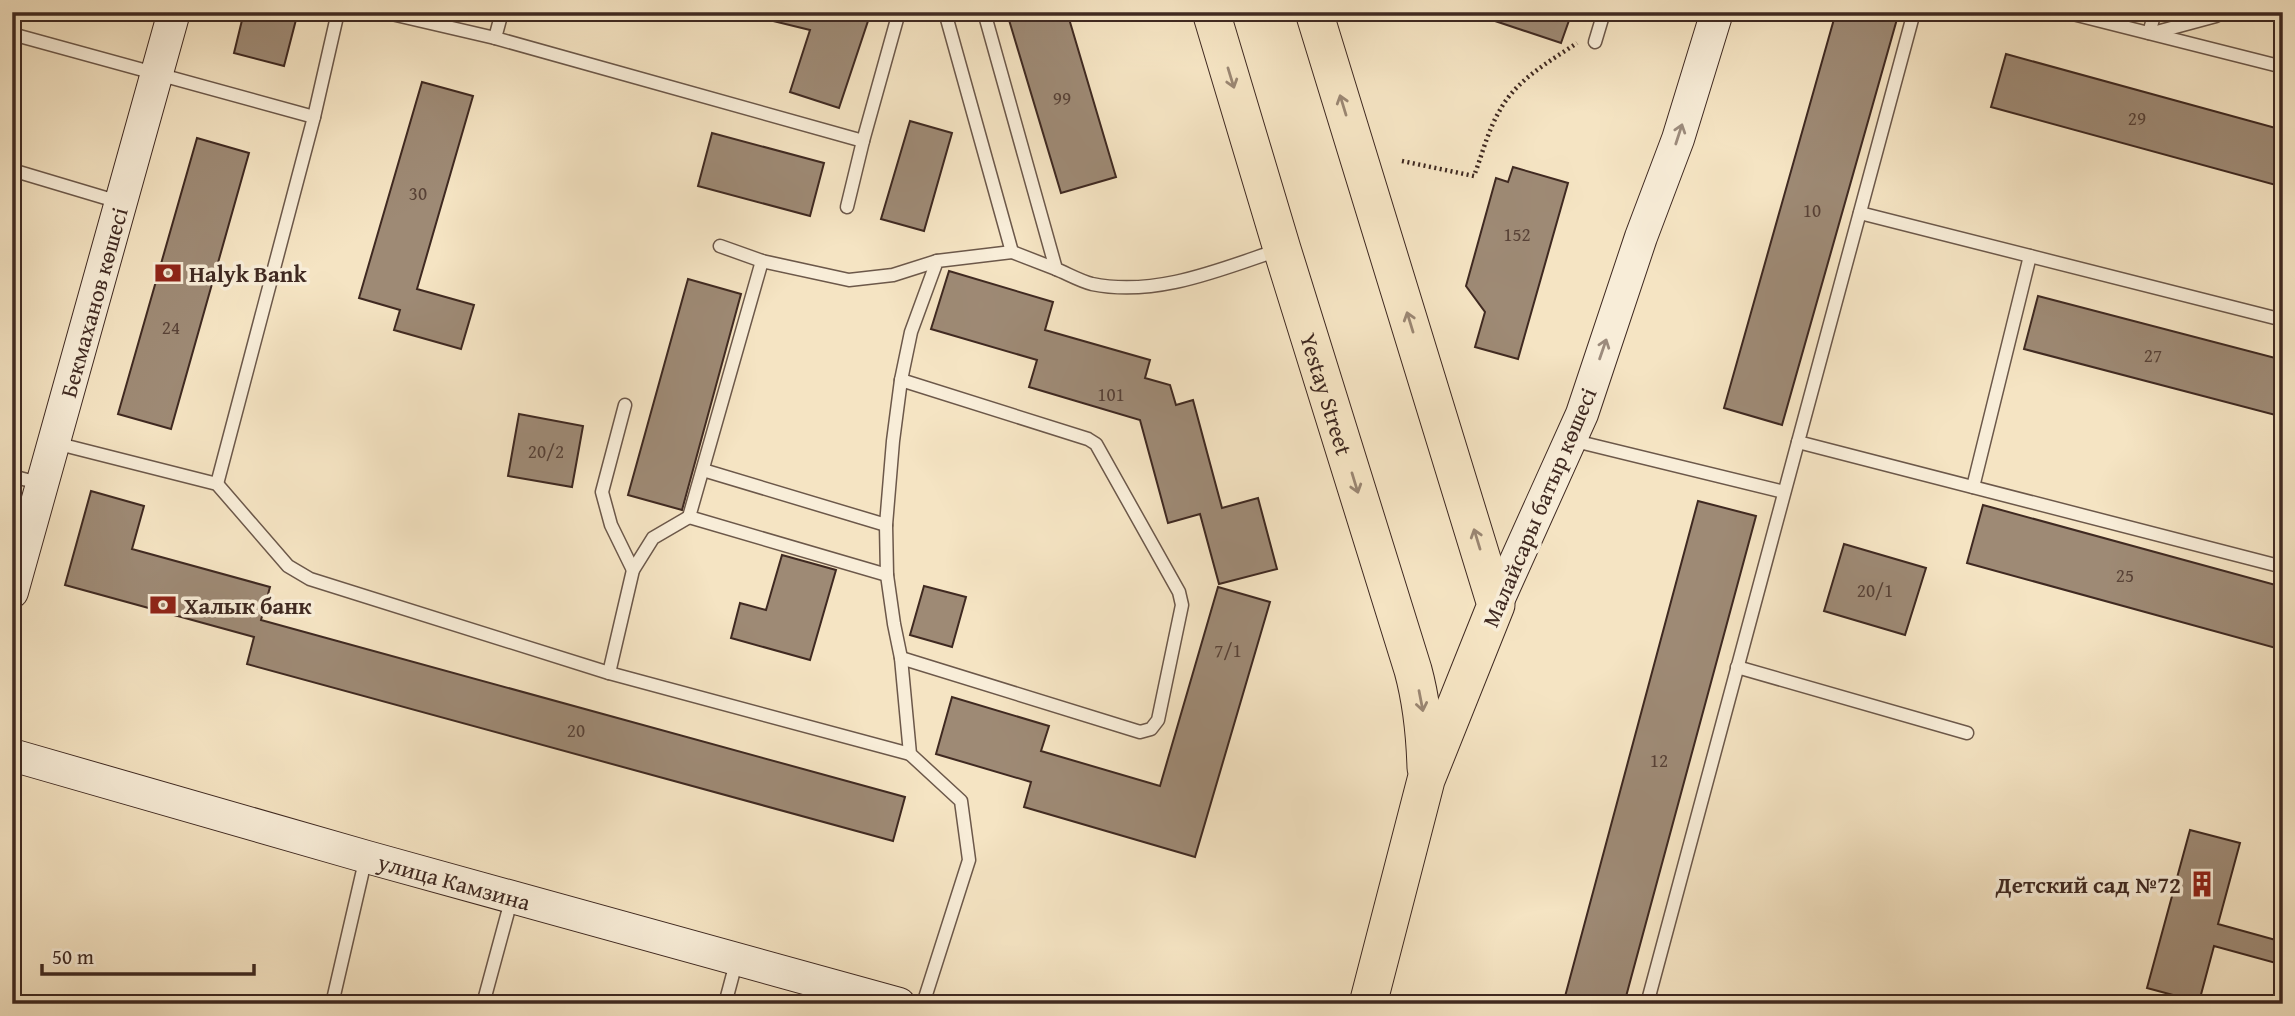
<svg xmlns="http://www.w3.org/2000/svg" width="2295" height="1016" font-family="'Gentium Book Plus',serif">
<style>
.building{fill:#9e8a75;stroke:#3f2921;stroke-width:2}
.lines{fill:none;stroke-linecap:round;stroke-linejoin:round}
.lane-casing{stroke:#6c584a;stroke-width:15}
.secondary-casing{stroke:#3f2921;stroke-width:34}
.primary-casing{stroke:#3f2921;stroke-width:39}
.path{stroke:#3f2921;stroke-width:4.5;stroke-dasharray:2 3.5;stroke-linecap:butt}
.lane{stroke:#f8edd8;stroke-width:12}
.secondary{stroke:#f8edd8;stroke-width:32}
.primary{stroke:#f5e4c3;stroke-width:37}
.oneway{stroke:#9a8672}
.oneway2{stroke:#9c8b7c}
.labels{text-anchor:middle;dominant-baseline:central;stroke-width:7;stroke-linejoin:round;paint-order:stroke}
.number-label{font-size:19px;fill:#574136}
.poi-label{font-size:23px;font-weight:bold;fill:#3f2921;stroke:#f8edd8;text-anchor:start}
.street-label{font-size:23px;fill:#3f2921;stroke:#f8edd8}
</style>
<rect width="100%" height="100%" fill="#f5e4c3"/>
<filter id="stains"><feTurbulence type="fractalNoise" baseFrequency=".00286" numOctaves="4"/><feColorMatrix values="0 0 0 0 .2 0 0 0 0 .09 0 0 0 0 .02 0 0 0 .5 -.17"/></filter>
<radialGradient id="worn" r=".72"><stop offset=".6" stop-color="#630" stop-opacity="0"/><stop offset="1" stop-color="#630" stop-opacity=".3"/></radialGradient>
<!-- building -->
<g class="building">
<path d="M244,12H298L284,66L234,53Z"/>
<path d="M770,12H871L839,108L790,92L810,30L769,20Z"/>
<path d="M1035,12H1067L1116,177L1061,193L1009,20Z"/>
<path d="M1483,12H1572L1561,43L1483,17Z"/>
<path d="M1836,12H1899L1782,425L1724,408Z"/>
<path d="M2006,54L2283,130V187L1991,107Z"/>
<path d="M422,82L473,96L417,289L474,305L461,349L394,330L400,310L359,298Z"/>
<path d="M910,121L952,133L924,231L881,219Z"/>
<path d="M712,133L824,163L810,216L698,186Z"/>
<path d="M197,138L249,153L171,429L118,414Z"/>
<path d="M1513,167L1568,183L1518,359L1475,347L1485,312L1466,286L1496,178L1508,182Z"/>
<path d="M949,271L1053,302L1045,330L1150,360L1145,378L1170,385L1176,405L1193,400L1222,508L1258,498L1277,569L1219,584L1200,514L1168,523L1140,420L1029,387L1037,360L931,329Z"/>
<path d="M688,279L741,294L682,510L628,495Z"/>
<path d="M2038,296L2283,360V417L2024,349Z"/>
<path d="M519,414L583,426L572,487L508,476Z"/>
<path d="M91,491L144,506L132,549L270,587L261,620L905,797L893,841L247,664L254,637L65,585Z"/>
<path d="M1698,501L1756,516L1624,1004H1563Z"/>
<path d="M1983,505L2283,587V650L1967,563Z"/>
<path d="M1844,544L1926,568L1905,635L1824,611Z"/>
<path d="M782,555L836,570L810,660L731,638L740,603L766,610Z"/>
<path d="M924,586L966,597L952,647L910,635Z"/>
<path d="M1218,587L1270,602L1195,857L1024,807L1031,782L936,754L952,697L1049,726L1041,751L1160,786Z"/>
<path d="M2190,830L2240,843L2218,924L2283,942V965L2214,946L2199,1002L2147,988Z"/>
</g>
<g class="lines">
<!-- lane casing -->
<g class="lane-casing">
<g id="lane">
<path d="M383,12L495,38"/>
<path d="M502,12L495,38L863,141L899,12"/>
<path d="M945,12L1012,252"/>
<path d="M984,12L1056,269C1068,274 1080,281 1092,284C1156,297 1219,270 1278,250"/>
<path d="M1914,12L1798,442L2283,567"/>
<path d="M2065,12L2283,67"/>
<path d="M2149,33L2155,12"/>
<path d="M2153,33L2216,16L2222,12"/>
<path d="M12,34L314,117"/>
<path d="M1595,42L1604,12"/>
<path d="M12,170L119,202"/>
<path d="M847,207L863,141"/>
<path d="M1860,213L2283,320"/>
<path d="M720,246L762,261"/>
<path d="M625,405L602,492L611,525L633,570"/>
<path d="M1571,440L1784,492"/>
<path d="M55,443L217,484L288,566L310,579L609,673"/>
<path d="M703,470L886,525"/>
<path d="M12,476L42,484"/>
<path d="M217,484L314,117L338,12"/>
<path d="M1973,487L2030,256"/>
<path d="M689,517L653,538L633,570L609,673L910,754"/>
<path d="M887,575L689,517L762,261L849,280L893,275L937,261"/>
<path d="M901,658L1140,732L1151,729L1158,720L1182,605L1179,592L1096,444L1088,439L901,380"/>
<path d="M1737,667L1967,733"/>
<path d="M1649,999L1665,1004"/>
<path d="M332,1004L366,857"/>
<path d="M483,1004L512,897"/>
<path d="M725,1004L737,959"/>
<path d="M923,1004L969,860L961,801L910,754L901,658L894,624L887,575L886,525L893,441L901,380L911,332L937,261L1012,252L1056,269"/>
<path d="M1647,1004L1798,442"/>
</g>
</g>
<!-- secondary casing -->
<g class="secondary-casing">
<g id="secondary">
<path id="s1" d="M12,592L174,12"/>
<path d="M1496,605L1582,414L1641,237L1678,139L1717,12"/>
<path id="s2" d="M12,755L367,857L899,1004"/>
</g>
</g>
<!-- primary casing -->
<g class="primary-casing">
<g id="primary">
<path id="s3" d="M1211,12L1282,249L1413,670C1422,703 1425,734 1426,768"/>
<path d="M1314,12L1496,605L1426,780L1368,1004"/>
</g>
</g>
<!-- path -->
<path class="path" d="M1402,161L1474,176C1482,155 1488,130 1500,110C1517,79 1549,62 1577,43"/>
<!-- lane -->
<use href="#lane" class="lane"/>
<!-- secondary -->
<use href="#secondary" class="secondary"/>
<!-- primary -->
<use href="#primary" class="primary"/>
</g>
<!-- one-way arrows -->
<defs><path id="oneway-shaft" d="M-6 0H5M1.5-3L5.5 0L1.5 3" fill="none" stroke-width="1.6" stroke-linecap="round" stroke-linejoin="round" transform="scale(1.75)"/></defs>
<g class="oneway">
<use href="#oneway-shaft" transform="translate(1231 78) rotate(73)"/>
<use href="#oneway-shaft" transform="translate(1343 105) rotate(-107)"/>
<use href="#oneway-shaft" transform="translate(1410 322) rotate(-107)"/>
<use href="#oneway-shaft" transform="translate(1355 483) rotate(73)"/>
<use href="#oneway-shaft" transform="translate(1477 539) rotate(-107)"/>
<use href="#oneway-shaft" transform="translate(1421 701) rotate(79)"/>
</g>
<g class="oneway2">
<use href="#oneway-shaft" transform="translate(1679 134) rotate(-72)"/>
<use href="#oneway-shaft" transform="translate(1603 349) rotate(-71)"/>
</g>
<!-- icons -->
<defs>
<g id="bank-bare" transform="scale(2.1)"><path d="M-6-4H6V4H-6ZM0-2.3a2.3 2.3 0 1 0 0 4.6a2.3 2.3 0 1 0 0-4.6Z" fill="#8f2418" stroke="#f8edd8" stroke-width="2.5" paint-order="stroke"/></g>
<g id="building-bare" transform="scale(2.1)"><path d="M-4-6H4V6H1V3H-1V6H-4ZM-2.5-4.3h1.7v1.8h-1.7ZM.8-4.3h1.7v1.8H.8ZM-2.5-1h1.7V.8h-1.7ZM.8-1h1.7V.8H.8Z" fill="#8f2418" stroke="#f8edd8" stroke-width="2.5" paint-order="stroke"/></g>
</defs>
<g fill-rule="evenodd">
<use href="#bank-bare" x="168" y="273"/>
<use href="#bank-bare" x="163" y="605"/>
<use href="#building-bare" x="2202" y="884"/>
</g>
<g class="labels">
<!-- number labels -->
<g class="number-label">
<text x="1062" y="98">99</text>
<text x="2137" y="118">29</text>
<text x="418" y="193">30</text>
<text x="1812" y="210">10</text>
<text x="1517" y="234">152</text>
<text x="171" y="327">24</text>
<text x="2153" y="355">27</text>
<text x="1111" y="394">101</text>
<text x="546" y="451">20/2</text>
<text x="2125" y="575">25</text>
<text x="1875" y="590">20/1</text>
<text x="1228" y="650">7/1</text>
<text x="576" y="730">20</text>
<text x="1659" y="760">12</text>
</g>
<!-- poi labels -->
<g class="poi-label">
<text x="189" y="273">Halyk Bank</text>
<text x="184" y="605">Халык банк</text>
<text x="2181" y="884" text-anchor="end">Детский сад №72</text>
</g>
<!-- street labels -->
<g class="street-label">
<text stroke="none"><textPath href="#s1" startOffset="301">Бекмаханов көшесі</textPath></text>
<text stroke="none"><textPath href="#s3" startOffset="399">Yestay Street</textPath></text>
<text transform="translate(1539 507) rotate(-67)">Малайсары батыр көшесі</text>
<text stroke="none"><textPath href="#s2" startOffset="460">улица Камзина</textPath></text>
</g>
</g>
<!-- margin -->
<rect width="2295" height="1016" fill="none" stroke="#f5e4c3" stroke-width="42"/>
<rect x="14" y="14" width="2267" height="988" fill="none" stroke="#3f2921" stroke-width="3.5"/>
<rect x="21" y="21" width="2253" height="974" fill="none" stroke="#3f2921" stroke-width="2"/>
<!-- scale -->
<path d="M42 964v10h212v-10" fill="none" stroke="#3f2921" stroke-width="3.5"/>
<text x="52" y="964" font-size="21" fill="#3f2921" stroke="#f8edd8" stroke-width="5" paint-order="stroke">50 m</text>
<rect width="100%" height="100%" filter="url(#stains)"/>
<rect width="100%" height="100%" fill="url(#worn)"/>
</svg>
